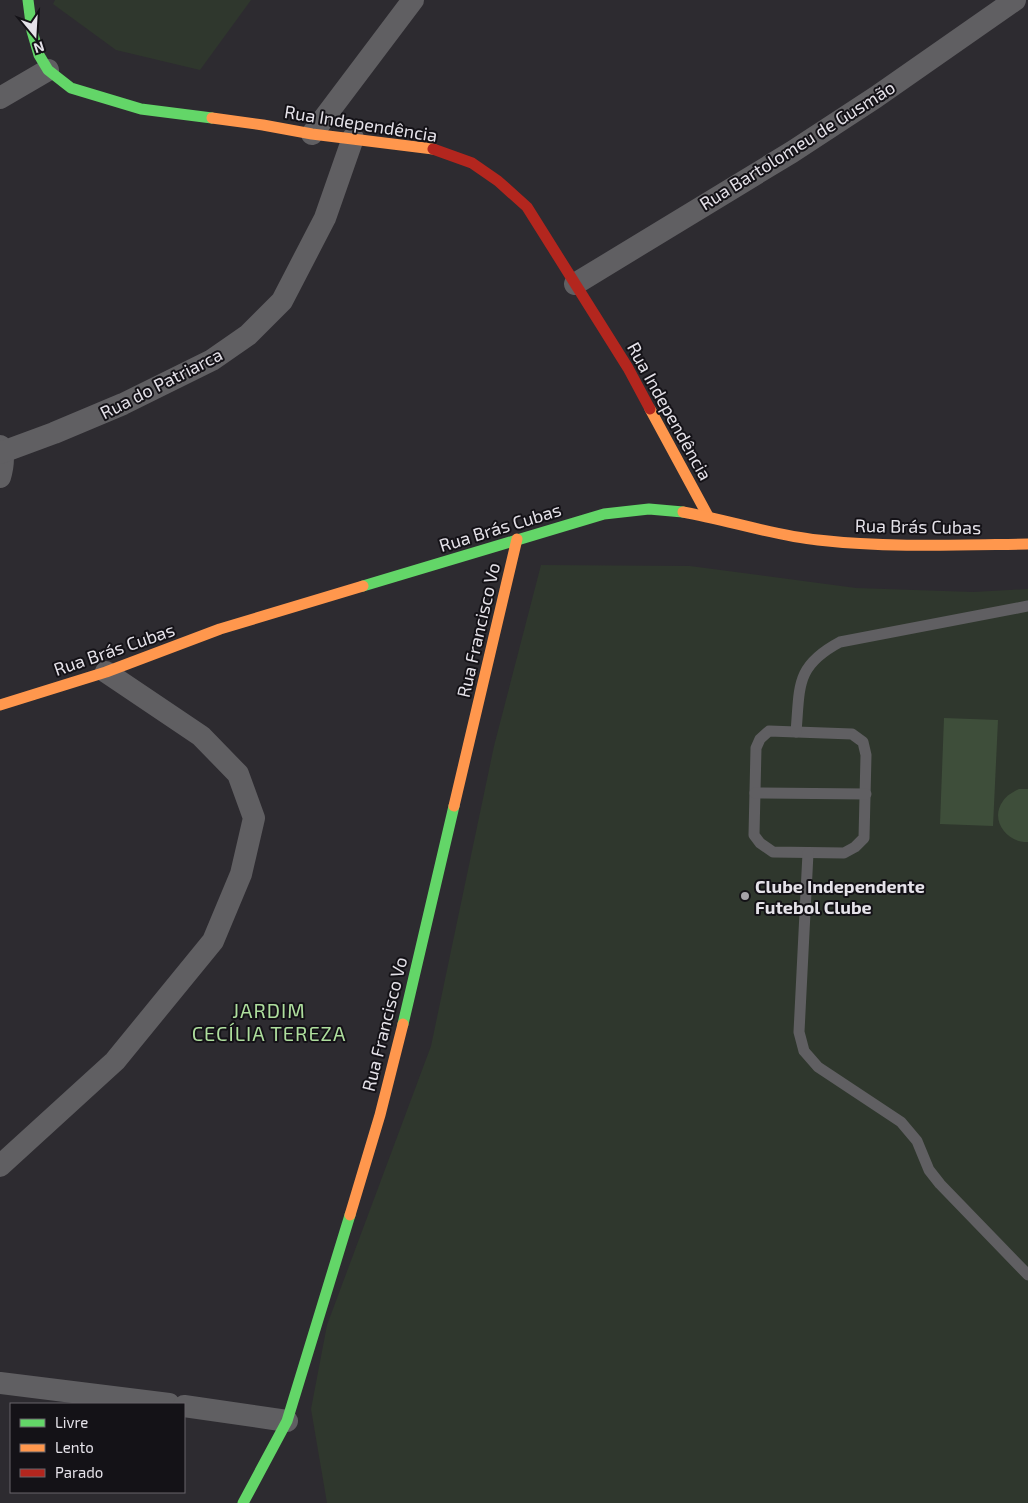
<svg xmlns="http://www.w3.org/2000/svg" width="1028" height="1503" font-family="'Exo 2',sans-serif">
<style>
.green{fill:#2f372d}
.water{fill:#3e4e3a}
.lines{fill:none;stroke-linecap:round;stroke-linejoin:round}
.lane{stroke:#605f62;stroke-width:11}
.street{stroke:#605f62;stroke-width:22}
.fast{stroke:#63d668;stroke-width:11}
.slow{stroke:#ff974d;stroke-width:11}
.jam{stroke:#b3261e;stroke-width:11}
.poi-dot{fill:#a5a2a8;stroke:#141217;stroke-width:2}
.labels{text-anchor:middle;dominant-baseline:central;stroke-width:4;stroke-linejoin:round;paint-order:stroke}
.street-label{font-size:18px;fill:#e5e2e9;stroke:#141217}
.poi-label{font-size:18px;font-weight:bold;fill:#e5e2e9;stroke:#141217;text-anchor:start}
.quarter-label{font-size:20px;letter-spacing:1px;fill:#aede9d;stroke:#141217}
</style>
<rect width="100%" height="100%" fill="#2d2b30"/>
<!-- green -->
<g class="green">
<path d="M55,0H251L200,70L116,50L53,4Z"/>
<path d="M541,565L690,566L856,588L973,592L1028,589V1503H327L311,1409L327,1325L431,1046L494,746Z"/>
</g>
<!-- water -->
<g class="water">
<path d="M944,718L998,720L993,826L940,824Z"/>
<path d="M1019,789H1028V842C1007,843 989,820 1003,801C1007,795 1013,792 1019,789Z"/>
</g>
<g class="lines">
<!-- lane -->
<g class="lane">
<path d="M769,731L852,734L863,742L866,755L864,838L855,847L844,853L773,852L760,843L754,835L756,748L760,739Z"/>
<path d="M796,732C800,686 795,666 840,642L1028,606"/>
<path d="M755,793L866,794"/>
<path d="M808,853L799,1032L804,1051L818,1067L901,1122L917,1141L929,1170L940,1184L1028,1275"/>
</g>
<!-- street -->
<g class="street">
<path d="M0,98L48,70"/>
<path d="M312,134L413,0"/>
<path d="M575,284L792,152L876,97L1015,0"/>
<path d="M0,446C5,456 3,467 0,477"/>
<path d="M0,453L54,433L123,404L212,360L248,335L282,301L325,218L353,138"/>
<path d="M0,1166L115,1061L213,941L241,874L254,818L238,774L201,736L106,672"/>
<path d="M0,1383L169,1404"/>
<path d="M184,1406L287,1421"/>
</g>
<!-- fast -->
<g class="fast">
<path d="M28,0L32,31L39,55L48,70L71,88L141,109L212,118"/>
<path d="M363,586L604,514L649,509L683,512"/>
<path d="M403,1024L454,806"/>
<path d="M243,1503L287,1421L350,1215"/>
</g>
<!-- slow -->
<g class="slow">
<path d="M212,118L263,125L312,134L433,149"/>
<path d="M650,409L708,516"/>
<path d="M683,512C728,520 772,535 818,540C888,548 958,545 1028,544"/>
<path d="M0,705L106,672L220,629L363,586"/>
<path d="M454,806L517,539"/>
<path d="M350,1215L380,1115L403,1024"/>
</g>
<!-- jam -->
<path class="jam" d="M433,149L472,163L498,181L527,207L628,368L650,409"/>
</g>
<!-- markers -->
<circle class="poi-dot" cx="745" cy="896" r="5"/>
<g class="labels">
<!-- street labels -->
<g class="street-label">
<text transform="translate(361 123) rotate(9)">Rua Independência</text>
<text transform="translate(797 145) rotate(-32)">Rua Bartolomeu de Gusmão</text>
<text transform="translate(161 383) rotate(-27)">Rua do Patriarca</text>
<text transform="translate(670 411) rotate(61)">Rua Independência</text>
<text transform="translate(918 526) rotate(1)">Rua Brás Cubas</text>
<text transform="translate(500 527) rotate(-17)">Rua Brás Cubas</text>
<text transform="translate(478 630) rotate(-77)">Rua Francisco Vo</text>
<text transform="translate(114 649) rotate(-19)">Rua Brás Cubas</text>
<text transform="translate(384 1024) rotate(-76)">Rua Francisco Vo</text>
</g>
<!-- poi labels -->
<g class="poi-label">
<text x="755" y="886">Clube Independente<tspan x="755" dy="21">Futebol Clube</tspan></text>
</g>
<!-- quarter labels -->
<g class="quarter-label">
<text x="269" y="1010">JARDIM<tspan x="269" dy="23">CECÍLIA TEREZA</tspan></text>
</g>
</g>
<!-- legend -->
<rect x="10" y="1403" width="175" height="90" fill="#141217" stroke="#68656b"/>
<rect x="20" y="1419" width="25" height="8" fill="#63d668" stroke="#68656b"/>
<text x="55" y="1428" font-size="15" fill="#e5e2e9">Livre</text>
<rect x="20" y="1444" width="25" height="8" fill="#ff974d" stroke="#68656b"/>
<text x="55" y="1453" font-size="15" fill="#e5e2e9">Lento</text>
<rect x="20" y="1469" width="25" height="8" fill="#b3261e" stroke="#68656b"/>
<text x="55" y="1478" font-size="15" fill="#e5e2e9">Parado</text>
<!-- north arrow -->
<g transform="translate(35 35) rotate(162)" stroke="#141217" stroke-width="4" paint-order="stroke">
<path d="M0-4L9 19L0 12L-9 19Z" fill="#e5e2e9"/>
<text y="-8" font-size="14" font-weight="bold" text-anchor="middle" fill="#e5e2e9">N</text>
</g>
</svg>
